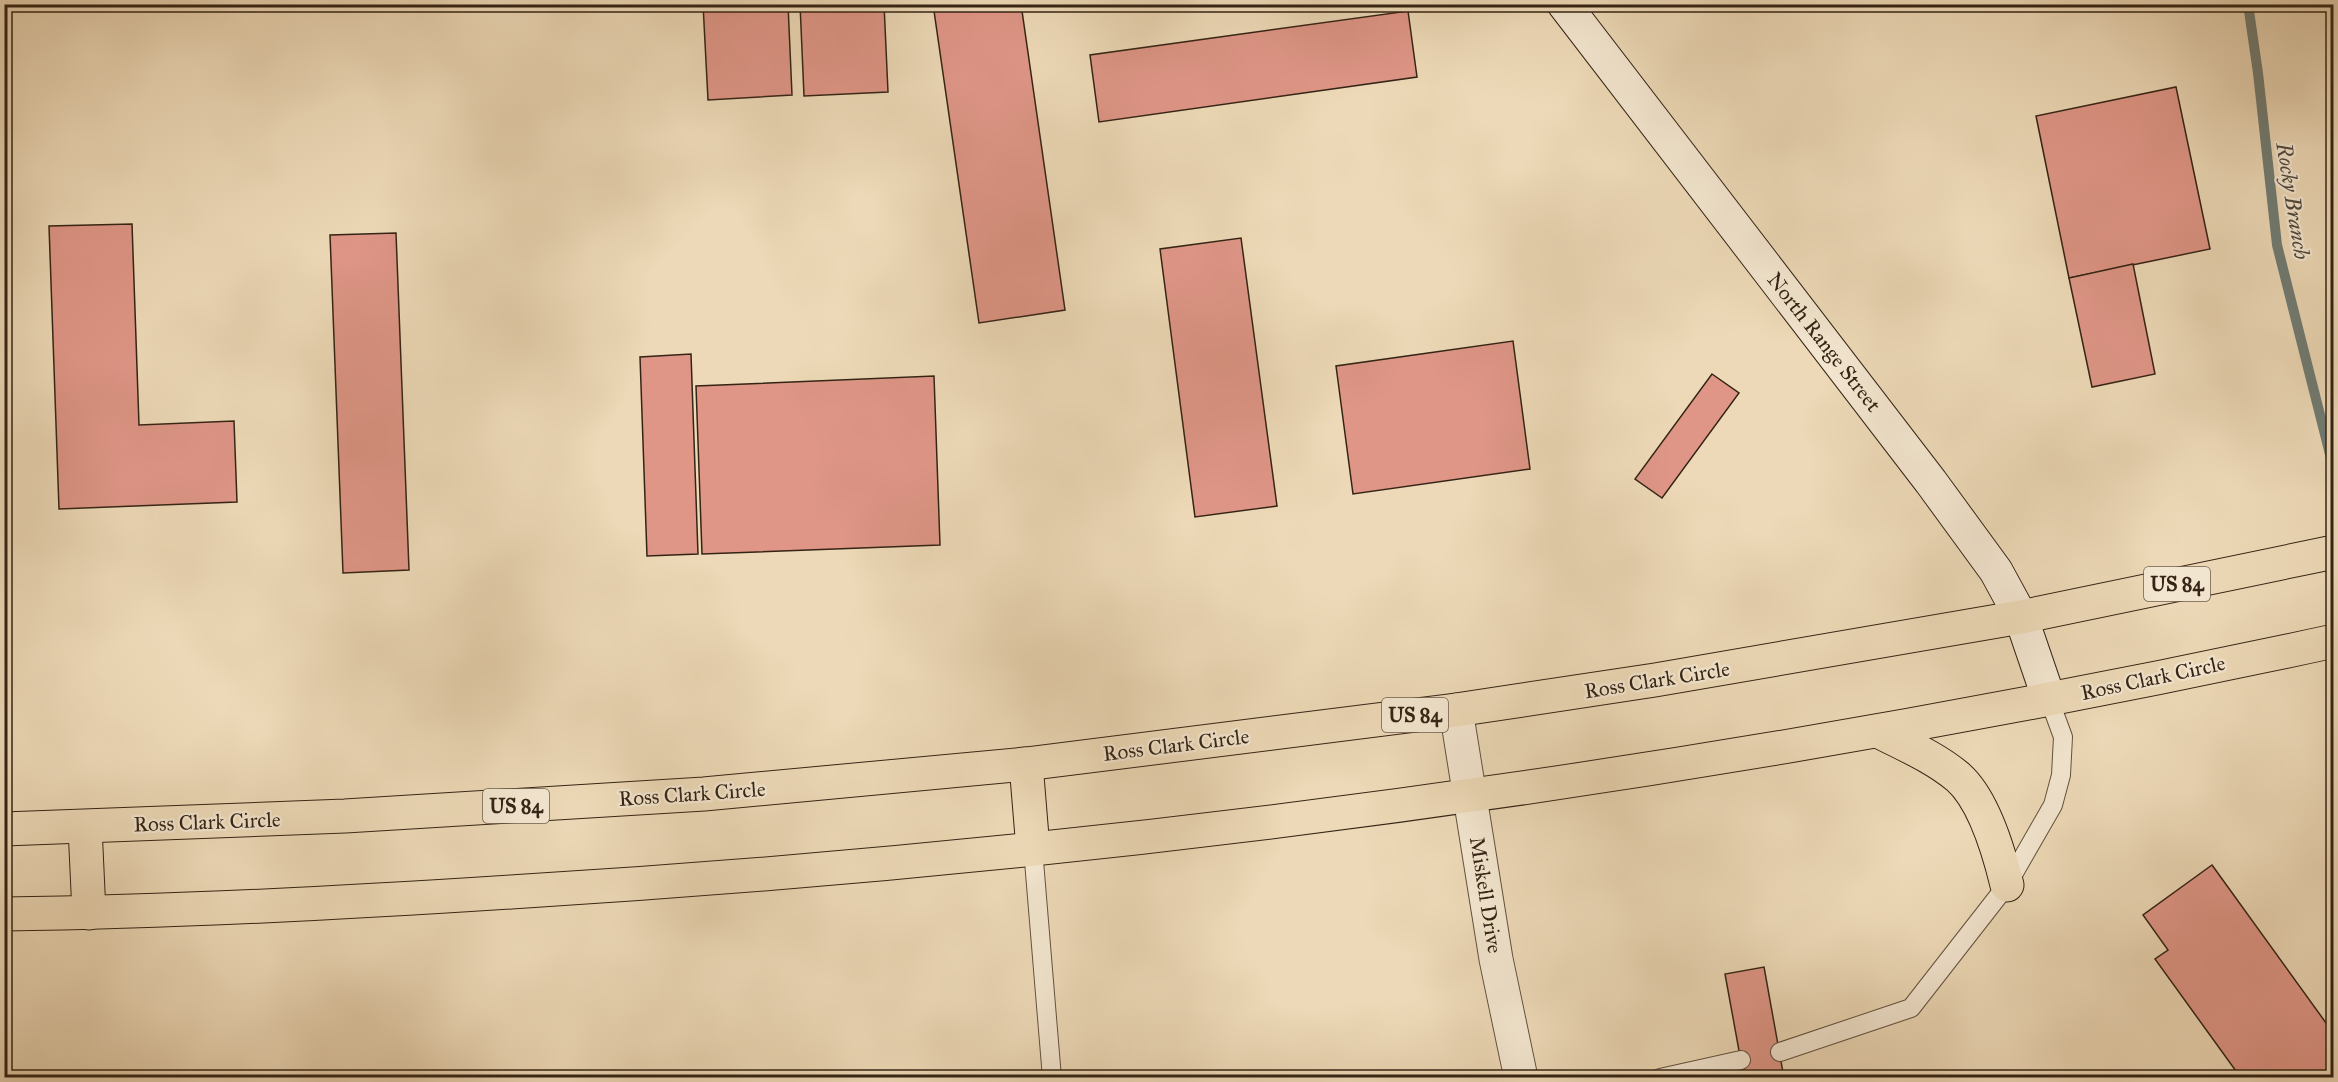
<svg xmlns="http://www.w3.org/2000/svg" width="2338" height="1082" font-family="'IM FELL Great Primer',serif">
<style>
.lines{fill:none;stroke-linecap:round;stroke-linejoin:round}
.stream{stroke:#717d75;stroke-width:10}
.building{fill:#df9687;stroke:#342415;stroke-width:1.5}
.lane-casing{stroke:#62513e;stroke-width:20}
.street-casing{stroke:#62513e;stroke-width:35}
.secondary-casing{stroke:#342415;stroke-width:35}
.highway-casing{stroke:#342415;stroke-width:35}
.lane{stroke:#f3e6d0;stroke-width:18}
.street{stroke:#f3e6d0;stroke-width:33}
.secondary{stroke:#f3e6d0;stroke-width:33}
.highway{stroke:#edd9b7;stroke-width:33}
.labels{text-anchor:middle;dominant-baseline:central;stroke-width:4.5;stroke-linejoin:round;paint-order:stroke}
.shield{fill:#f3e6d0;stroke:#6d5e4d;stroke-width:1.5}
.shield-label{font-size:20px;font-weight:bold;fill:#342415}
.street-label{font-size:21px;fill:#342415;stroke:#f3e6d0}
.water-label{font-size:22px;font-style:italic;fill:#4e493d;stroke:#f3e6d0}
</style>
<rect width="100%" height="100%" fill="#edd9b7"/>
<filter id="stains"><feTurbulence type="fractalNoise" baseFrequency=".00333" numOctaves="4"/><feColorMatrix values="0 0 0 0 .2 0 0 0 0 .09 0 0 0 0 .02 0 0 0 .5 -.17"/></filter>
<radialGradient id="worn" r=".72"><stop offset=".6" stop-color="#630" stop-opacity="0"/><stop offset="1" stop-color="#630" stop-opacity=".3"/></radialGradient>
<g class="lines">
<!-- stream -->
<path class="stream" d="M2248,4L2258,73L2277,245L2334,470"/>
</g>
<!-- building -->
<g class="building">
<path d="M703,4H788L792,95L708,100Z"/>
<path d="M800,4H884L888,92L804,96Z"/>
<path d="M933,4H1021L1065,310L979,323Z"/>
<path d="M1408,11L1417,77L1099,122L1090,55Z"/>
<path d="M2176,87L2210,249L2069,278L2036,116Z"/>
<path d="M132,224L139,425L234,421L237,502L59,509L49,226Z"/>
<path d="M396,233L409,570L343,573L330,235Z"/>
<path d="M1241,238L1277,506L1195,517L1160,249Z"/>
<path d="M2133,264L2155,374L2092,387L2069,278Z"/>
<path d="M1513,341L1530,469L1353,494L1336,366Z"/>
<path d="M691,354L698,554L647,556L640,357Z"/>
<path d="M1712,374L1739,393L1662,498L1635,479Z"/>
<path d="M934,376L940,545L702,554L696,386Z"/>
<path d="M2212,865L2334,1034V1078H2241L2155,959L2168,950L2143,915Z"/>
<path d="M1764,967L1784,1078H1744L1725,974Z"/>
</g>
<g class="lines">
<!-- lane casing -->
<g class="lane-casing">
<g id="lane">
<path d="M1033,849L1052,1078"/>
<path d="M1780,1052L1911,1008L2007,885L2053,805L2061,775L2063,737L2049,699"/>
<path d="M1660,1078L1741,1060"/>
</g>
</g>
<!-- street casing -->
<g class="street-casing">
<path id="street" d="M1456,710L1496,959L1521,1078"/>
</g>
<!-- secondary casing -->
<g class="secondary-casing">
<path id="secondary" d="M1564,4L1931,482L1996,571L2021,617L2049,699"/>
</g>
<!-- highway casing -->
<g class="highway-casing">
<g id="highway">
<path d="M1878,731C1905,745 1934,757 1958,777C1984,800 1999,852 2007,885"/>
<path d="M1026,764L1033,849"/>
<path d="M85,827L89,913"/>
<path d="M4,829L345,816L704,794L1026,764L1456,710L1655,680L2021,617L2334,552"/>
<path d="M4,914C174,912 343,903 511,892C1124,855 1734,771 2334,641"/>
</g>
</g>
<!-- lane -->
<use href="#lane" class="lane"/>
<!-- street -->
<use href="#street" class="street"/>
<!-- secondary -->
<use href="#secondary" class="secondary"/>
<!-- highway -->
<use href="#highway" class="highway"/>
</g>
<g class="labels">
<!-- shield labels -->
<g class="shield">
<rect x="2144" y="567" width="66" height="34" rx="4.5"/>
<rect x="1382" y="698" width="66" height="34" rx="4.5"/>
<rect x="483" y="789" width="66" height="34" rx="4.5"/>
</g>
<g class="shield-label">
<text x="2177" y="584">US 84</text>
<text x="1415" y="715">US 84</text>
<text x="516" y="806">US 84</text>
</g>
<!-- street labels -->
<g class="street-label">
<text transform="translate(1824 342) rotate(52)">North Range Street</text>
<text transform="translate(2153 678) rotate(-12)">Ross Clark Circle</text>
<text transform="translate(1657 680) rotate(-9)">Ross Clark Circle</text>
<text transform="translate(1176 745) rotate(-7)">Ross Clark Circle</text>
<text transform="translate(692 794) rotate(-4)">Ross Clark Circle</text>
<text transform="translate(207 822) rotate(-2)">Ross Clark Circle</text>
<text transform="translate(1486 895) rotate(81)">Miskell Drive</text>
</g>
<!-- water labels -->
<g class="water-label">
<text transform="translate(2293 201) rotate(81)">Rocky Branch</text>
</g>
</g>
<!-- margin -->
<rect width="2338" height="1082" fill="none" stroke="#edd9b7" stroke-width="24"/>
<rect x="6" y="6" width="2326" height="1070" fill="none" stroke="#342415" stroke-width="3"/>
<rect x="12" y="12" width="2314" height="1058" fill="none" stroke="#342415" stroke-width="1.5"/>
<rect width="100%" height="100%" filter="url(#stains)"/>
<rect width="100%" height="100%" fill="url(#worn)"/>
</svg>
